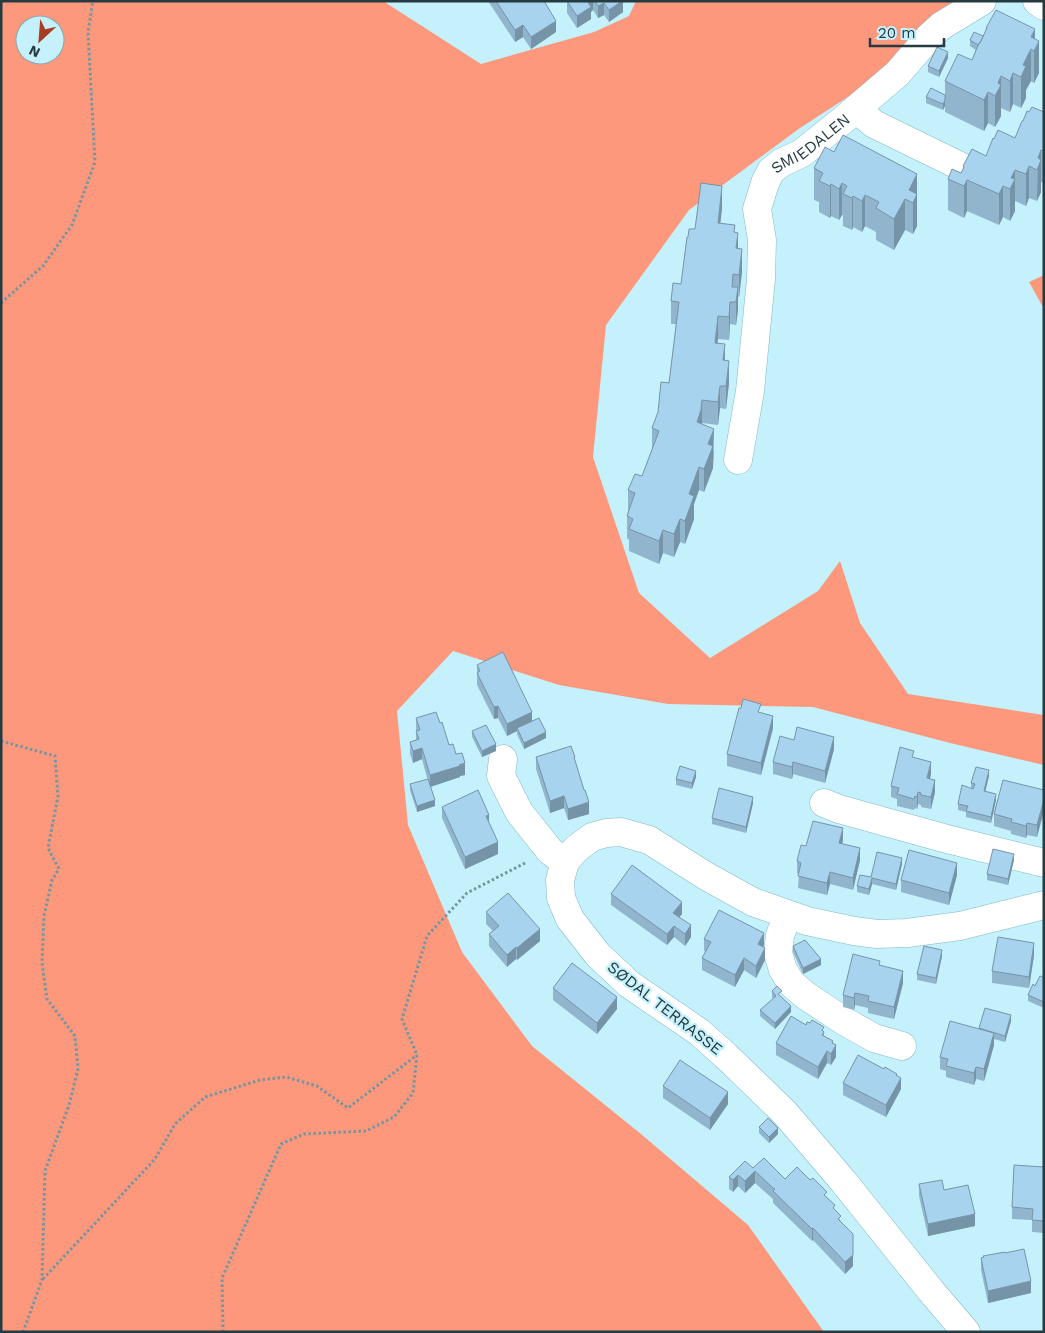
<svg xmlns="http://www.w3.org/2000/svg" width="1045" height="1333" font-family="'Work Sans',sans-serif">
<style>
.green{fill:#fe987c;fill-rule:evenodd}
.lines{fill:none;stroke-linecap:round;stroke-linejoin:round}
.minor-casing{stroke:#82b8c6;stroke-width:29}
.path{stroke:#75969f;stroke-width:3;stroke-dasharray:2.5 2.5;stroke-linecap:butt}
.minor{stroke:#fff;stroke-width:28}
.wall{fill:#90b5cd}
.shaded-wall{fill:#7694a7}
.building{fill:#a8d3ee;stroke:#7694a7}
.labels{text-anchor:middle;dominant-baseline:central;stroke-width:4.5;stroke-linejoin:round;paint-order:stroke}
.street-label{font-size:16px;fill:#253b41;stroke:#c5f1fc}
</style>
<rect width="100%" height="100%" fill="#c5f1fc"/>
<!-- green -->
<g class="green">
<path d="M1,1H383L481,64L594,32L629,16L636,1H979L923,48L800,128L689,210L606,325L593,457L639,593L710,658L818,591L840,561L860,623L908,694L1044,715V765L950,743L813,707L668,704L559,685L453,651L397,711L408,825L462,952L532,1046L641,1134L748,1225L824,1332H1ZM25,25H55V55H25Z"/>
<path d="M1044,275V309L1029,282Z"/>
</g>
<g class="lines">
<!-- minor casing -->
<g class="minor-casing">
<g id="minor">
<path d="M1037,1L1044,6"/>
<path d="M856,109L874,124L962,167"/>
<path id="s1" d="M738,460L750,391L761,279L762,240L757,209L765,183L771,171L781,163L802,153L843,120L897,74L930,36L941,26L982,1"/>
<path d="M503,759L501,776L519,812L550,851L565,862"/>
<path d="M824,803L839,809L947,839L1044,863"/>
<path d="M788,915L780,935L778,953L783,970L792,984L805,995L844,1021L874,1038L902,1046"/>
<path d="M966,1332L931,1291L843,1181L785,1113L726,1056L699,1032L629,984L598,955L570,919L561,898L560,880L565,862L576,849L592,837L606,833L621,832L649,840L706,876L753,902L807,921L854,931L877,934L907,933L960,926L1044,905"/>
</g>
</g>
<!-- path -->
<g class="path">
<path d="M1,303L43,266L72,225L95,162L88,32L93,1"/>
<path d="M1,741L55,756L58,796L48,848L59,869L52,880L44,916L42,963L47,999L75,1036L78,1069L69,1105L45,1171L42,1280L23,1332"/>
<path d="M43,1279L155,1159L175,1124L205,1097L260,1080L286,1077L317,1086L348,1108L417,1055"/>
<path d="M223,1332L222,1278L281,1144L304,1134L366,1131L394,1117L413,1093L417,1055L402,1019L427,936L467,893L527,862"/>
</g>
<!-- minor -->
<use href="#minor" class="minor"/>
</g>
<!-- wall -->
<g class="wall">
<path d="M488,1H544L556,32L531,49L523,37L515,42Z"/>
<path d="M567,1H625L623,2V12L609,22L604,15L598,18L593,10L591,12V19L577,28L567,13Z"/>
<path d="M986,28L1035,39L1039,73L1034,83L1031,81L1026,90V98L1021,108L1013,104L1010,112L1001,108V116L995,127L988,123L984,131L945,112V106L943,110L926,103V97L945,95V81L972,60L976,50L970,46V40L983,36L986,30Z"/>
<path d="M948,58L939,77L928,72V66Z"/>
<path d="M1029,112H1044V183L1041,182V192L1037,201L1029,198L1026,206L1015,201V211L1010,221L1003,217L999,225L967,211L964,218L948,210V179L961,173L963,169V166L986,156L994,139L1015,138L1023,121Z"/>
<path d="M834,152L917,174V226L913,234L905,230L894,250L876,240V232L865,226L862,232L853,227L852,230L843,226V215H842L839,220L831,216L830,218L819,212V202L814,200V168Z"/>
<path d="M722,208L720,223L735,232L742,272L739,297H738V310L736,325L730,324L729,340L718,339L717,343L725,360L729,383L726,409L720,408L718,425L702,423L714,452L713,468L704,492L699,490L694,504V519L685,544L680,542L674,557L663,553L659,564L629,551V540L627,538V516L628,511V490L642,476L652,449V428L669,383L676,324H671V301L681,284L688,237L695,229Z"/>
<path d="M477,665L532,721L546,738L524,749L517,734V731L507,736L498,718L494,719L477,685Z"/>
<path d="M761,713L773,728L761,775L727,766V754Z"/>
<path d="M416,718L440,723L449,745L456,754L465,775L460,776V777L430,787L435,806L417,812L410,790V784L428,781L422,759L413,763L410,754V742L416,740Z"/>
<path d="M472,731L496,751L482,757L472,737Z"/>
<path d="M794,740L834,749L825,783L793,774L792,779L773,774V762Z"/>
<path d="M536,757L575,761L584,790L589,814L568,820L564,808L550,813L536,769Z"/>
<path d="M914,757L931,774L930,779L935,792L931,809L921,807V805L918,804L917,809L915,808L914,810L897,806V799L891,797V786Z"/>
<path d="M989,776L985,791L996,800L991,823L966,817V812L958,810V804L971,788V783Z"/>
<path d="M696,777L692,789L676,785V779Z"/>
<path d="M1044,790L1037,837L1027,835L1026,838L1011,834V831L994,826V814Z"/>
<path d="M753,803L746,833L712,824V818Z"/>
<path d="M442,807L489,823L498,854L465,869L442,818Z"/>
<path d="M843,840L842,844L860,860L853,890L830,884L827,895L798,888L799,874L797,873V861L806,846Z"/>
<path d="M1014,860L1008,885L987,880V874Z"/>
<path d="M902,864L896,890L872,884L869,895L857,892V886L871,877Z"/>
<path d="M957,875L949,905L901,892V880Z"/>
<path d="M611,894L682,914L679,917L691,937L685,946L674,937L667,945L611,905Z"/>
<path d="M486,912L540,941L517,960L516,959L507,967L489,946V934L493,931L486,924Z"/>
<path d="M704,939L764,945L763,947L765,960L756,978L744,970L735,987L702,970V958L706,952L704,951Z"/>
<path d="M793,946L821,965L803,974L793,952Z"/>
<path d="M1034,955L1029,988L992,983V971Z"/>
<path d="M942,956L936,984L917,980V974Z"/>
<path d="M880,965L903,983L894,1019L868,1013V1008L855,1005L854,1010L843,1007V995Z"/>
<path d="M1044,978V1008L1028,1001V995L1035,986Z"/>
<path d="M553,988L617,1009L597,1034L553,1000Z"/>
<path d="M772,991L782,997L791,1012L775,1029L760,1016V1010L773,999L772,997Z"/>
<path d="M985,1008L1011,1021L1005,1042L994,1039V1045L984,1081L976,1079L974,1085L946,1077V1071L940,1069V1057L979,1029Z"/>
<path d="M806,1025L824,1031V1036L833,1044L836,1057L831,1065L827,1063L818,1079L776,1055V1043Z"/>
<path d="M897,1075L901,1089L886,1117L843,1095V1083Z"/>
<path d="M663,1086L728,1104L710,1130L663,1098Z"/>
<path d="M759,1127L778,1134L769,1143L759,1133Z"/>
<path d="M1044,1167V1233L1032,1232V1220L1012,1219V1207Z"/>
<path d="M753,1168L785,1179L827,1197L835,1210L841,1222L853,1266L845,1274L813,1240L812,1241L773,1203V1199L755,1183L745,1193L738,1186L733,1192L729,1189V1177Z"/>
<path d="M919,1184L944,1190L975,1226L928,1236L919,1196Z"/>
<path d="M1005,1253L1031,1293L988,1303L981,1270V1258Z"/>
</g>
<!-- shaded-wall -->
<g class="shaded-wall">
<path d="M589,1H593V10L591,12V19L577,28V16Z"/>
<path d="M619,1H625L623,2V12L609,22V10Z"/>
<path d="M604,3V15L598,18V6Z"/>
<path d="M556,21V32L531,49V37Z"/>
<path d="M523,25V37L515,42V30Z"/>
<path d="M1035,29V50L1039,41V73L1034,83V51L1031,49V81L1026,90V98L1021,108V77L1023,65L1031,37Z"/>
<path d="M948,52V58L939,77V71Z"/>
<path d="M1013,73V104L1010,112V81Z"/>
<path d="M1001,76V116L995,127V96L998,83Z"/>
<path d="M988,92V123L984,131V100Z"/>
<path d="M945,100V106L943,110V104Z"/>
<path d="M1041,150V192L1037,201L1038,158Z"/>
<path d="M1029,166V198L1026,206V174Z"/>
<path d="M1015,170V211L1010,221V189L1011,178Z"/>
<path d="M917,174V226L913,234V203L909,190Z"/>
<path d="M967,180V211L964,218V186Z"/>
<path d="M842,183V215L839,220V189Z"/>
<path d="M831,184V216L830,218V186Z"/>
<path d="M722,186V208L718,246V223Z"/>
<path d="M1003,186V217L999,225V194Z"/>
<path d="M865,195V226L862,232V201Z"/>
<path d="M853,196V227L852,230V198Z"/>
<path d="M905,199V230L894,250V219Z"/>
<path d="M738,233V255L736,248Z"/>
<path d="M742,249V272L739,297V275Z"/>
<path d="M738,287V310L736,325V302Z"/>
<path d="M730,302V324L729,340V317Z"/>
<path d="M718,316V339L715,366V343Z"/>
<path d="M725,344V367L723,360Z"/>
<path d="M729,361V383L726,409V386Z"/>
<path d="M720,386V408L718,425V402Z"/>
<path d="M702,400V423L701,432L697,422Z"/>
<path d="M714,429L713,468L704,492V469L708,444Z"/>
<path d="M699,467V490L694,504V519L685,544V521L689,494Z"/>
<path d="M680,519V542L674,557V534Z"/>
<path d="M663,530V553L659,564V541Z"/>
<path d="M498,706V718L494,719V707Z"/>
<path d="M532,712V724L517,728V731L507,736V724Z"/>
<path d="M773,716V728L761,775V763Z"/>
<path d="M546,732V738L524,749V743Z"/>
<path d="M834,737V749L825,783V771Z"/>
<path d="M496,744V751L482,757V751Z"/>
<path d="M422,748V759L413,763V751Z"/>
<path d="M793,762V774L792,779V767Z"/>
<path d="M931,762V774L927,790V778Z"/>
<path d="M465,763V775L460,776V777L430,787V775Z"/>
<path d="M989,770V776L984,797V791Z"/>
<path d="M696,771V777L692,789V783Z"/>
<path d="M935,780V792L931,809V797Z"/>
<path d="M918,792V804L917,809V797Z"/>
<path d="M996,794V800L991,823V817Z"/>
<path d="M564,796V808L550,813V801Z"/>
<path d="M753,797V803L746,833V827Z"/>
<path d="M1044,799V811L1037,837V825Z"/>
<path d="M435,800V806L417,812V806Z"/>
<path d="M589,802V814L568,820V809Z"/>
<path d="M489,815V826L486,816Z"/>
<path d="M1027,823V835L1026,838V826Z"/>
<path d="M843,828V840L839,855V843Z"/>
<path d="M498,842V854L465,869V857Z"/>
<path d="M860,848V860L853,890V878Z"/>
<path d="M1014,854V860L1008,885V879Z"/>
<path d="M902,858V864L896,890V884Z"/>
<path d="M957,863V875L949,905V893Z"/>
<path d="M830,872V884L827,895V883Z"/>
<path d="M872,878V884L869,895V889Z"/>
<path d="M682,902V914L673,925V913Z"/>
<path d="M691,925V937L685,946V934Z"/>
<path d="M674,926V937L667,945V934Z"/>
<path d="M540,929V941L517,960V948Z"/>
<path d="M764,933V945L758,956V944Z"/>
<path d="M1034,943V955L1029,988V977Z"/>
<path d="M516,947V959L507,967V955Z"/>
<path d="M765,948V960L756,978V966Z"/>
<path d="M942,950V956L936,984V978Z"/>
<path d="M744,958V970L735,987V975Z"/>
<path d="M821,959V965L803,974V968Z"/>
<path d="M903,971V983L894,1019V1007Z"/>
<path d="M855,993V1005L854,1010V998Z"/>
<path d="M617,997V1009L597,1034V1023Z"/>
<path d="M791,1006V1012L775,1029V1023Z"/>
<path d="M1011,1015V1021L1005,1042V1036Z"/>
<path d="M994,1033V1045L984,1081V1069Z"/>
<path d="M833,1041V1050L836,1045V1057L831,1065V1054L832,1043Z"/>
<path d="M827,1051V1063L818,1079V1067Z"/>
<path d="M976,1067V1079L974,1085V1073Z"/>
<path d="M897,1074V1084L901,1078V1089L886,1117V1105Z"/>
<path d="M728,1092V1104L710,1130V1118Z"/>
<path d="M778,1128V1134L769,1143V1137Z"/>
<path d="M755,1171V1183L745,1193V1181Z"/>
<path d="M738,1175V1186L733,1192V1180Z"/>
<path d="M975,1214V1226L928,1236V1224Z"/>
<path d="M813,1228V1240L812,1241V1229Z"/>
<path d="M853,1234V1266L845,1274V1262Z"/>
<path d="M1031,1281V1293L988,1303V1291Z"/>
</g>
<!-- building -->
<g class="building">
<path d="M496,1H544L556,21L531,37L523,25L515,30Z"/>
<path d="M567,1H589L588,2L591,7L577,16Z"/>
<path d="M595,1H622L609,10L604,3L598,6Z"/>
<path d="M996,10L1035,29L1031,37L1039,41L1034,51L1031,49L1023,65L1026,66L1021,77L1013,73L1010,81L1001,76L998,83L1001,85L995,96L988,92L984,100L945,81L958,54L972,60L979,43H980L987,28H986Z"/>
<path d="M974,32L983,36L980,43H979L978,45L970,40Z"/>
<path d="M937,47L948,52L939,71L928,66Z"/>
<path d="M931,88L945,95V100L943,104L926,97Z"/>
<path d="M1032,107L1044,112V151L1041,150L1038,158L1041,160L1037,170L1029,166L1026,174L1015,170L1011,178L1015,179L1010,189L1003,186L999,194L967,180L964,186L948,179L952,169L961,173L964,167L963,166L972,149L986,156L993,138L994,139L998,130L1015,138L1022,121H1023L1027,111L1029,112Z"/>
<path d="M843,135L917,174L909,190L917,194L913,203L905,199L894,219L876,208L879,202L865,195L862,201L853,196L852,198L843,194L847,186L842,183L839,189L831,184L830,186L819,181L823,173L814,168L825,147L834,152Z"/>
<path d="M701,183L722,186L718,223L735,225L734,232L738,233L736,248L742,249L739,275L733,274L732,287H738L736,302H730L729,317L718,316L715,343L725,344L723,360L729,361L726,386H720L718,402L702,400L701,410L697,422L714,429L708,444L713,446L704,469L699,467L689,494L694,496L685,521L680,519L674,534L663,530L659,541L629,529L633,519L627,516L635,493L628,490L635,474L642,476L659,431L652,428L658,412L661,382L669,383L679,302L671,301L673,283L681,284L687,237H688L689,229H695Z"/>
<path d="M503,652L532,712L507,724L498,706L494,707L477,673L480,671L477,665Z"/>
<path d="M743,699L761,704L758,712L773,716L761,763L727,754L739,708H741Z"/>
<path d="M436,712L440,723L442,722L449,745L453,744L456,754L462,753L465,763L459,765L460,766L430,775L422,748L413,751L410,742L419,739L416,731L420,730L416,718Z"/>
<path d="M539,718L546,732L524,743L517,728Z"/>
<path d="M486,725L496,744L482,751L472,731Z"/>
<path d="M797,727L834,737L825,771L793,762L792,767L773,762L780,736L794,740Z"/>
<path d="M571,746L575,757H574L584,790H585L589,802L568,809L564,796L550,801L536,757Z"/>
<path d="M900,747L914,751L912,757L931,762L927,778L935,780L931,797L921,795V793L918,792L917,797L915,796L914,799L897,794L899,788L891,786Z"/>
<path d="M680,766L696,771L692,783L676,779Z"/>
<path d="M976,767L989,770L984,791L996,794L991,817L966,811L968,806L958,804L962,785L973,789L975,784L971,783Z"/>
<path d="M428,779L435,800L417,806L410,784Z"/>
<path d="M1003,780L1044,790V799L1037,825L1027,823L1026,826L1011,822L1012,819L994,814Z"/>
<path d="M719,788L753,797L746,827L712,818Z"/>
<path d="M478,790L489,815L486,816L498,842L465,857L442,807Z"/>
<path d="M813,821L843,828L839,843L860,848L853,878L830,872L827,883L798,876L801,863L797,861L801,845L806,846Z"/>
<path d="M993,849L1014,854L1008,879L987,874Z"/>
<path d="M909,850L957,863L949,893L901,880Z"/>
<path d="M877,852L902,858L896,884L872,878L869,889L857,886L860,875L871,877Z"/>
<path d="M632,865L682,902L673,913L691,925L685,934L674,926L667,934L611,894Z"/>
<path d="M508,893L540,929L517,948L516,947L507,955L489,934L499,926L486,912Z"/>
<path d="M719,910L764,933L758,944L765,948L756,966L744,958L735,975L702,958L711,942L704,939Z"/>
<path d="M998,937L1034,943L1029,977L992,971Z"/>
<path d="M805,940L821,959L803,968L793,946Z"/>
<path d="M924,946L942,950L936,978L917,974Z"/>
<path d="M853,954L880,961L879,965L903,971L894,1007L868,1001L869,996L855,993L854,998L843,995Z"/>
<path d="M572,963L617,997L597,1023L553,988Z"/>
<path d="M1040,976L1044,978V1002L1028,995L1033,984L1035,986Z"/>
<path d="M777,986L782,991L778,994L791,1006L775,1023L760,1010L776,996L772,991Z"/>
<path d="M985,1008L1011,1015L1005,1036L979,1028Z"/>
<path d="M791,1016L806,1025L807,1022L810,1023L812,1020L824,1027L822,1030L824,1032L822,1035L833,1041L832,1043L836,1045L831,1054L827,1051L818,1067L776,1043Z"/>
<path d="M950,1021L994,1033L984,1069L976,1067L974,1073L946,1066L948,1059L940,1057Z"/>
<path d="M858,1055L884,1069L885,1067L897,1074L896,1075L901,1078L886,1105L843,1083Z"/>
<path d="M680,1060L728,1092L710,1118L663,1086Z"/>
<path d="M768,1118L778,1128L769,1137L759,1127Z"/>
<path d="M764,1158L785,1179L797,1167L810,1180L813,1178L827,1192L824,1195L835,1205L833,1208L841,1216L838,1219L853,1234V1255L845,1262L813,1228L812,1229L773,1191L775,1189L773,1188L755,1171L745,1181L738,1175L733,1180L729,1177L745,1161L753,1168Z"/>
<path d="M1014,1165L1044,1167V1221L1032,1220L1033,1209L1012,1207Z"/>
<path d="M942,1180L944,1190L968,1185L975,1214L928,1224L919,1184Z"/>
<path d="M1024,1249L1031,1281L988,1291L981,1258L984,1257L983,1256L1005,1252V1253Z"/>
</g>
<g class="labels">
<!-- street labels -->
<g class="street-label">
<text stroke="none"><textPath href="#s1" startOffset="342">SMIEDALEN</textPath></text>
<text transform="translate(665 1008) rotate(38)">SØDAL TERRASSE</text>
</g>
</g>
<!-- border -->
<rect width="1045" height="1333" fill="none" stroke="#253b41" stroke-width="5"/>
<!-- north arrow -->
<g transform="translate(40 40) rotate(206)"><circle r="24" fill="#c5f1fc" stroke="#85a8b1"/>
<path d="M0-4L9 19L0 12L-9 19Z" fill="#a73e22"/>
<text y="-8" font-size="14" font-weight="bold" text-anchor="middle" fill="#253b41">N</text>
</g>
<!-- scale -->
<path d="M870 38v8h74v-8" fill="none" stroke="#253b41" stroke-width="2.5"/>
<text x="878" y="38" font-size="15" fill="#253b41" stroke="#c5f1fc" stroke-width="4" paint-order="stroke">20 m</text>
</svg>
